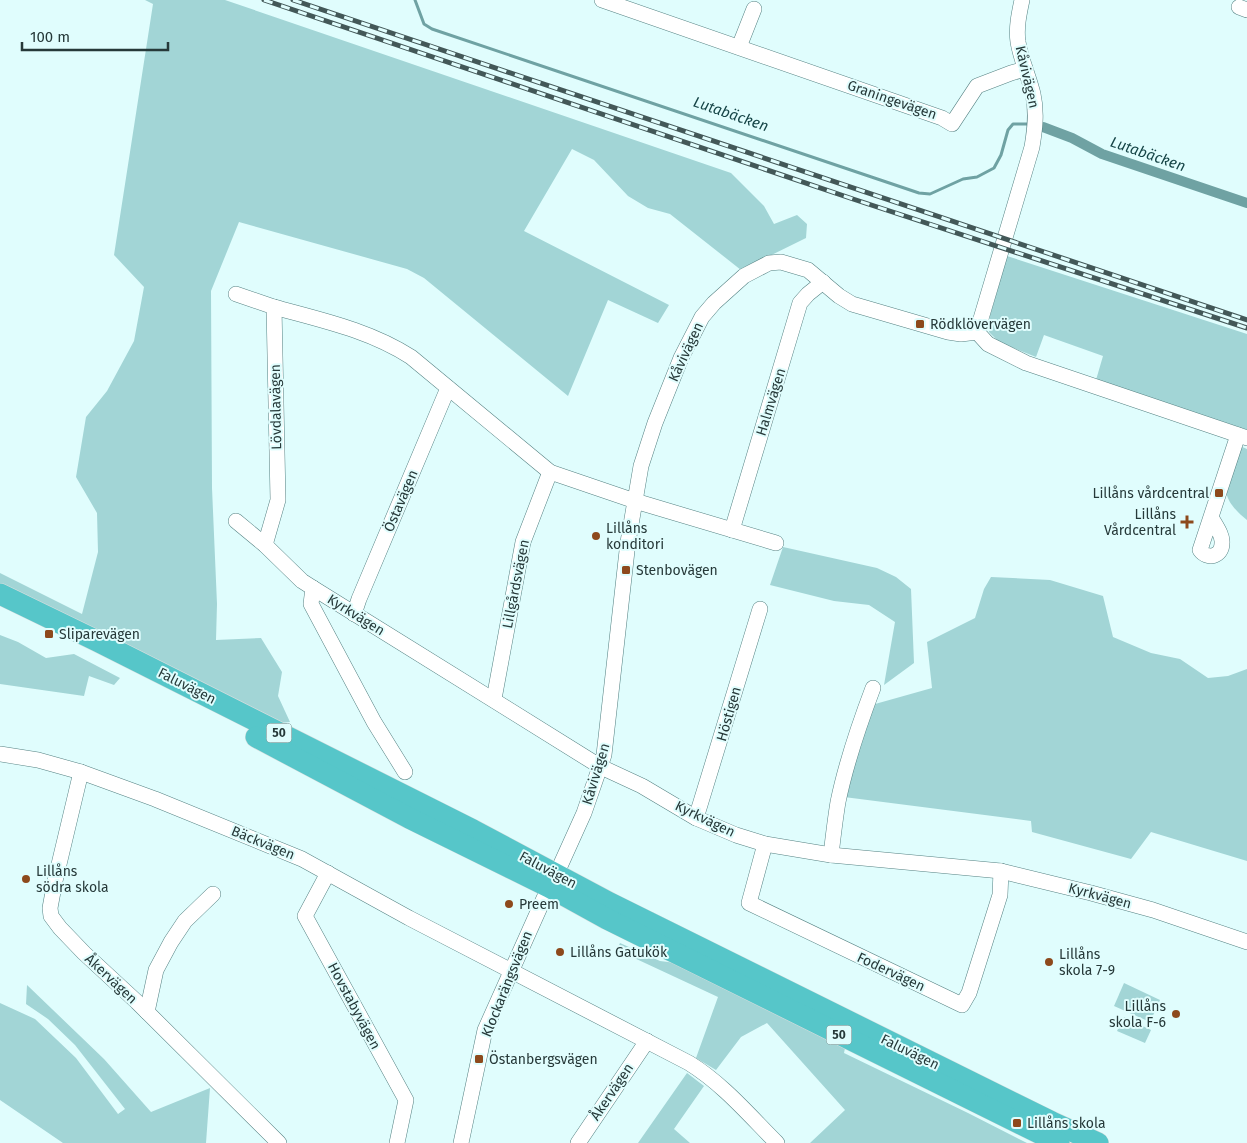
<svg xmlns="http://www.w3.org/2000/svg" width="1247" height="1143" font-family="'Fira Sans',sans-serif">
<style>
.green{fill:#a2d5d6}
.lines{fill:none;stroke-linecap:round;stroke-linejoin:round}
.stream{stroke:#6fa2a3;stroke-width:3}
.canal{stroke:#6fa2a3;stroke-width:10}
.minor-casing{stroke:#558283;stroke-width:16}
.highway-casing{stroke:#dcdfdf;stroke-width:22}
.minor{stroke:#fff;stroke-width:15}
.highway{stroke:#56c6c9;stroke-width:21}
.rail-casing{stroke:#435858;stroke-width:5}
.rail{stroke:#e0fdfd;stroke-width:3;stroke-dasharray:9;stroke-linecap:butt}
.poi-dot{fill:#8d491c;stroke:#e0fdfd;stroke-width:2}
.labels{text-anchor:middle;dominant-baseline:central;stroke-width:4;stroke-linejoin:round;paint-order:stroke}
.shield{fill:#e0fdfd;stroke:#5e7474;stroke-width:1}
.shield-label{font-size:12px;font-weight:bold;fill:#263939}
.street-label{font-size:14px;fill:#263939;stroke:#e0fdfd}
.poi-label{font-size:14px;fill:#263939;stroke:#e0fdfd;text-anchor:start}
.water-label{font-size:15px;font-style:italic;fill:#174648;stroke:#e0fdfd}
</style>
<rect width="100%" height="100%" fill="#e0fdfd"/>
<!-- green -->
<g class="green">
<path d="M145,0H225L731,173L764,206L774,224L797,215L807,224L806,238L741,270L670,214L648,208L628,196L594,160L572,149L524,231L669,305L658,323L608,300L568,396L424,278L407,269L239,222L211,291L212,488L217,604L216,640L261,638L282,672L278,696L290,722L280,723L0,588V573L82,614L98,552L97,513L76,477L86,417L107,391L134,341L144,287L114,255L153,4Z"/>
<path d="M1007,256L1247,334V430L1096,380L1103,356L1044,335L1036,357L999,342L989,332L990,316Z"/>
<path d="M1240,446L1247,449V520C1238,513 1228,503 1226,492C1225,484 1237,455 1240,446Z"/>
<path d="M783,547L877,568L896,577L911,589L914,663L884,685L895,622L869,605L834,601L770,585Z"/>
<path d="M991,577L1050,580L1103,596L1113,637L1151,653L1180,659L1208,678L1228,676L1247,669V861L1151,832L1131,859L1032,832L1031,821L844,797L868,706L932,688L927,642L975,618L984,589Z"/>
<path d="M0,635L18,642L46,658L74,654L120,678L114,685L89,676L84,696L0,684Z"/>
<path d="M620,943L660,961L676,963L845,1048L844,1053L968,1113L1027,1143H810L845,1110L767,1023L741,1037L716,1070L696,1058L718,997L617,950Z"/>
<path d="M1124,983L1160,1000L1150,1022L1114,1006Z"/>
<path d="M27,985L104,1059L151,1112L210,1088L206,1143H63L0,1100V1003L35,1019L76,1058L118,1114L125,1109L75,1045L48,1019L26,1004Z"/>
<path d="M1124,1017L1151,1030L1145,1043L1117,1031Z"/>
<path d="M687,1073L704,1086L674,1129L690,1143H638Z"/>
</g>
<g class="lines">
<!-- stream -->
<path class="stream" d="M415,0L424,24L432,29L919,193L930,194L963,179L977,177L994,168L1001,155L1008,130L1013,124H1027"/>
<!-- canal -->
<path class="canal" d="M1043,127L1072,138L1102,154L1247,203"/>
<!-- minor casing -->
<g class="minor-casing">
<g id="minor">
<path d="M602,0L942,118L952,124L977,86L1011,73L1025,69"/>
<path d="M1239,7L1247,10"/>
<path d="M739,47L754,9"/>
<path d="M236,294L274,307L278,500L265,545"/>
<path d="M274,307C321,320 369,330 411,357L550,472L635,501L776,543"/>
<path d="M977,332L1032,147C1035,129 1037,112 1033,94C1029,77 1021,60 1018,42C1016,28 1019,14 1022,0"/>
<path d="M977,332L988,344L1026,363L1247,438"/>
<path d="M1211,517C1215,525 1223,535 1222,543C1222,557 1207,560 1200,550L1238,435"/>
<path d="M236,521L265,545L302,581L313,588L601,767L642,786L696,818L736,835L765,844L831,855L1001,871L1091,893L1153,910L1247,942"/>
<path d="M732,530L800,303L808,294L823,282"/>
<path d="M313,588L311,604L374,722L405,772"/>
<path d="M354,614L359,599L448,388"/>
<path d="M494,699L523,542L550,472"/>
<path d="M0,754L38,760L81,772L155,799L302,859L409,918L689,1063C723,1084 749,1115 777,1143"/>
<path d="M81,772L55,881L50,908L51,916L60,928L84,953L137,1002L279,1143"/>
<path d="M696,818L760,609"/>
<path d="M765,844L749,903L962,1005L969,993L1000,895L1001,871"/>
<path d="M831,855C833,838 835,820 838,802C846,763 859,725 873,688"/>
<path d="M328,873L305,916L406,1100L397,1143"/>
<path d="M556,875L584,813L604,755L628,542L641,466L655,423L681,358L702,317L714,303L744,276L769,263L781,262L808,270L839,296L852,304L948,332L961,334L977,332"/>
<path d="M147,1012L156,970L171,942L185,921L213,894"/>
<path d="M461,1143L485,1030L549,887"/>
<path d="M578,1143L647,1041"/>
</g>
</g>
<!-- highway casing -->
<g class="highway-casing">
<g id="highway">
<path d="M0,594L97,641L473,830L610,903L1052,1122L1098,1143"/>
<path d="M256,737L409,818L549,887L607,919L1059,1143"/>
</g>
</g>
<!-- minor -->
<use href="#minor" class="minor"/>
<!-- highway -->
<use href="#highway" class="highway"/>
<!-- rail casing -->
<g class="rail-casing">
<g id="rail">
<path d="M264,0L853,199L1247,328"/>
<path d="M293,0L1247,320"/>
</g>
</g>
<!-- rail -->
<use href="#rail" class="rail"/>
</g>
<!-- markers -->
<g class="poi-dot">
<rect x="915" y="319" width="10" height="10" rx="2.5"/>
<rect x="1214" y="488" width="10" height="10" rx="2.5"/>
<path d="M1184.5 514.5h5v5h5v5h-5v5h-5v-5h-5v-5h5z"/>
<circle cx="596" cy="536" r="5"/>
<rect x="621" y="565" width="10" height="10" rx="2.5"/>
<rect x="44" y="629" width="10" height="10" rx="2.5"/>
<circle cx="26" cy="879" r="5"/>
<circle cx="509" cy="904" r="5"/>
<circle cx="560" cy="952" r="5"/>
<circle cx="1049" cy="962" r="5"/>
<circle cx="1176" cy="1014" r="5"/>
<rect x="474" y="1054" width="10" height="10" rx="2.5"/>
<rect x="1012" y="1118" width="10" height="10" rx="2.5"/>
</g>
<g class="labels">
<!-- shield labels -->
<g class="shield">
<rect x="266.5" y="723.5" width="25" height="19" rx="4"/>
<rect x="826.5" y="1025.5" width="25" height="19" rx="4"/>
</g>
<g class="shield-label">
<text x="279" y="733">50</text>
<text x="839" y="1035">50</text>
</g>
<!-- street labels -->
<g class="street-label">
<text transform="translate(1027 77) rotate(77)">Kåvivägen</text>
<text transform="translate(892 100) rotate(19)">Graningevägen</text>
<text transform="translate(686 352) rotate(-65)">Kåvivägen</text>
<text transform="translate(771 402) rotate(-73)">Halmvägen</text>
<text transform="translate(276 407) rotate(-91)">Lövdalavägen</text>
<text transform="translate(401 501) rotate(-67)">Östavägen</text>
<text transform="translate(516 584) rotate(-79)">Lillgårdsvägen</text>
<text transform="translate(356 615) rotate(32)">Kyrkvägen</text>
<text transform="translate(187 686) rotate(27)">Faluvägen</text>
<text transform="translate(729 714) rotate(-74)">Höstigen</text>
<text transform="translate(596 774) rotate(-73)">Kåvivägen</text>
<text transform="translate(705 819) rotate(26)">Kyrkvägen</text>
<text transform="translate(263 843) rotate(22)">Bäckvägen</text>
<text transform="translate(548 870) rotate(28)">Faluvägen</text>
<text transform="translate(1100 896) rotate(15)">Kyrkvägen</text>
<text transform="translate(891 972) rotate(25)">Fodervägen</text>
<text transform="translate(111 979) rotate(43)">Åkervägen</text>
<text transform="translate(507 984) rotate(-68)">Klockarängsvägen</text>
<text transform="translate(354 1006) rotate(62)">Hovstabyvägen</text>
<text transform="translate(910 1052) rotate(26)">Faluvägen</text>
<text transform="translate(612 1092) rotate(-56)">Åkervägen</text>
</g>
<!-- poi labels -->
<g class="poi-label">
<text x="930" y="324">Rödklövervägen</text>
<text x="1209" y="493" text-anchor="end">Lillåns vårdcentral</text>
<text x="1176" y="514" text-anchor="end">Lillåns<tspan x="1176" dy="16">Vårdcentral</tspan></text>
<text x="606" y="528">Lillåns<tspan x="606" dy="16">konditori</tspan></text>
<text x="636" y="570">Stenbovägen</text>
<text x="59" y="634">Sliparevägen</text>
<text x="36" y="871">Lillåns<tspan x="36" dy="16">södra skola</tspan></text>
<text x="519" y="904">Preem</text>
<text x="570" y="952">Lillåns Gatukök</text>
<text x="1059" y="954">Lillåns<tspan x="1059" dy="16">skola 7-9</tspan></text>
<text x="1166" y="1006" text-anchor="end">Lillåns<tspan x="1166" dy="16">skola F-6</tspan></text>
<text x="489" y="1059">Östanbergsvägen</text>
<text x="1027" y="1123">Lillåns skola</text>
</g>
<!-- water labels -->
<g class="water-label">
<text transform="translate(731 114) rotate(19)">Lutabäcken</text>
<text transform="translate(1148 154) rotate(19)">Lutabäcken</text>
</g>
</g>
<!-- scale -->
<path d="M22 42v8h146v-8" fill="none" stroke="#263939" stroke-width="2.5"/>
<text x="30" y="42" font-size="15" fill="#263939" stroke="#e0fdfd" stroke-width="4" paint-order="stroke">100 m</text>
</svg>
